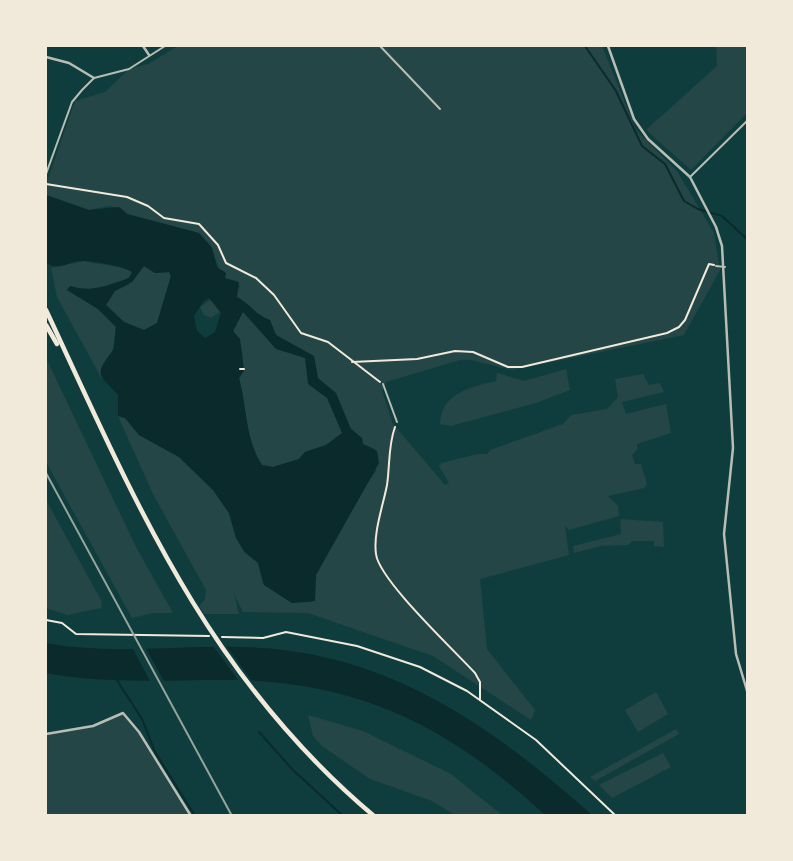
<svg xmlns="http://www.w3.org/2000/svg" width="793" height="861" font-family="'Archivo Narrow',sans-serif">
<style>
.green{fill:#244646}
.water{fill:#0a2a2b;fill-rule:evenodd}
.pier{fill:#0f3d3e}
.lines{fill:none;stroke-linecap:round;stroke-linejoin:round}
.stream{stroke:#0a2a2b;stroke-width:2}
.path{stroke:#f1e9da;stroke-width:2}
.service{stroke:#b8beb3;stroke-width:2}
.minor{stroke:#b8beb3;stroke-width:2.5}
.primary{stroke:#f1e9da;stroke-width:4.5}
.rail{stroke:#97a49c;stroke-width:2}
</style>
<rect width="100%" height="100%" fill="#0f3d3e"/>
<!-- green -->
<g class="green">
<path d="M178,46H602L636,130L677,171L714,233L720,270L684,335L512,370L471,360H460L386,382L382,391L393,424L445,485L449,483L439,466L442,463L477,454H487L490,450L563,424L571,415L607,409L618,397L615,379L643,374L649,385L660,383L664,392L622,402L626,414L666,404L671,433L637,444V450L632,455L635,464H641L647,484L644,488L608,496L618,506L619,516L569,530L565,526L569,555L480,579L487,649L535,710L531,720L433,656L308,613L243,612L234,594L239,614H204L199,606L205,599L206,590L153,494L118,416L125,418L139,435L179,457L213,490L229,513L236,538L244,552L258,563L263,584L292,603L312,602L316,575L354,503L376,471L375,449L363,444L362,438L351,429L326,445L305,452L299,459L273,467L262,465C245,439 247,407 239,378L244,371C242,355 244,344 233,332L242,312L236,294L240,286L225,279L226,273L219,269L211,246L199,233L127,214L122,209L109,206L89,210L46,195V185L75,101L105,92L129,69L148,64Z"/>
<path d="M716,46H747V113L691,170L646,130L717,66Z"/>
<path d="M84,261C100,265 116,265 131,270L132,275C117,287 89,293 71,286L67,290L98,309L116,327L113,350L102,379L57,297L51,268Z"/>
<path d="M144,266L155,273L169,272L171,276L157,323L144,330L124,322L106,305L115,291L128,285Z"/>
<path d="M211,299L221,311L211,318L204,315L200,307Z"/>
<path d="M46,358L137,549L173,613H153L132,618L46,462Z"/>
<path d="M566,369L570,390L536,403L451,426L440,424C441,393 471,387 496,381L497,373L524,381Z"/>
<path d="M46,500L102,602L101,608L67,615L46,608Z"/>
<path d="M620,519L663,522L664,547L654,546V541H632L628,545L601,546L574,553L573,546L621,534Z"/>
<path d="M656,692L668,714L638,732L625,710Z"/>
<path d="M123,713L139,732L191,815H46V734L93,726Z"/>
<path d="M308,715L363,731L451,774L502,815H455L432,801L370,779L322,746L313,736Z"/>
<path d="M676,729L679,734L595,781L590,777Z"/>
<path d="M663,753L671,767L612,798L599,785Z"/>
</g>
<!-- water -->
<g class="water">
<path d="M46,195L89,210L119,207L127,214L199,233L212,248L217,267L226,273L225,278L239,282L237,297C251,304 255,315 270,320L276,335L314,356L318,378L336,393L351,429L362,438L363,444L377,451L379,463L316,575L315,601L292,603L264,585L258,563L245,552L236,538L229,513L213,490L179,457L139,435L125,418L118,416V395C102,376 92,377 111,353C116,348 114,335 116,327L98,309L67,290L70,286C91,293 109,285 129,278L132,272C122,266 95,261 83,261C68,260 61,272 46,263ZM144,266L155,273L169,272L171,276L157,323L144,330L124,322L106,305L115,291L132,282ZM209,298L221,313L215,332L205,338L197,331L194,316L203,302ZM243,312L276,349L305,358L308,384L327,398L342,433L326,445L305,452L299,459L273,467L262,465C245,439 247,407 239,378L244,371L240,339L233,331Z"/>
<path d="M46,643C110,655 177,645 242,647C386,650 489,724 592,815H545C453,730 365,683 237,680C174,679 108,685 46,673Z"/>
</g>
<!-- pier -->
<g class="pier">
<path d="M211,643H224L255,685L241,684Z"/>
<path d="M131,645H144L165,683H151Z"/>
</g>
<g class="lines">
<!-- stream -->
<g class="stream">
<path d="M585,46L616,91L642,146L665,164L684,201L698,209L722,216L748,240"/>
<path d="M115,677L142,719L155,752L195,816"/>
<path d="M259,732L293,770L343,816"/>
</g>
<!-- path -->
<g class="path">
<path d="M46,184L127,197L148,206L164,218L199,224L218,245L226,263L256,278L274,295L301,333L328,342L380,382"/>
<path d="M352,362L417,359L455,351L473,352L508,367H522L667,333L679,327L685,320L709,264L714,265"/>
<path d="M240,369H244"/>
<path d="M395,427C388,446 390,465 387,485C383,506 373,533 376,554C379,580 454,650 475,673L480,682V699"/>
<path d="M46,620L62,623L76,634L209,636"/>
<path d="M222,637L263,638L286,632L357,646L420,667L467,691L536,740L616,816"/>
</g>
<!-- service -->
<g class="service">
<path d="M380,46L440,109"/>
<path d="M46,174L72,102L82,90L94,78L129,69L165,46"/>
<path d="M690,177L748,120"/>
<path d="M716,266L725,267"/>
<path d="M383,384L397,422"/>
</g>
<!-- minor -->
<g class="minor">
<path d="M143,46L149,55"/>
<path d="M608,46L634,119L648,139L690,177L716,227L722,246L733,448L724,534L736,654L748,694"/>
<path d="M46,57L69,63L94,78"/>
<path d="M46,734L93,726L123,713L139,732L191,816"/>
</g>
<!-- primary -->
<g class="primary">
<path d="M46,310C135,501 207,676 374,816"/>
<path d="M46,325L57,344"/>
</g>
<!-- rail -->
<path class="rail" d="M46,473L232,816"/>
</g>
<!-- border -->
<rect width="793" height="861" fill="none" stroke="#f1e9da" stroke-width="94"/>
</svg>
